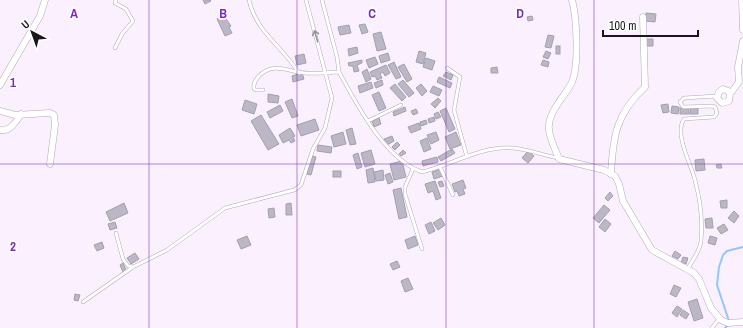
<svg xmlns="http://www.w3.org/2000/svg" width="743" height="328" font-family="'Archivo Narrow',sans-serif">
<style>
.lines{fill:none;stroke-linecap:round;stroke-linejoin:round}
.stream{stroke:#94c5fc;stroke-width:2}
.building{fill:#bcb7c6;stroke:#a49fae}
.service-casing{stroke:#b2a8b6;stroke-width:4}
.minor-casing{stroke:#b2a8b6;stroke-width:7}
.service{stroke:#fff;stroke-width:3}
.minor{stroke:#fff;stroke-width:6}
.oneway{stroke:#989698}
.grid{fill:none;stroke:#7b2cbf;stroke-width:1;stroke-opacity:0.55}
.grid-label{font-size:13px;text-anchor:middle;font-weight:bold;fill:#7b2cbf;stroke:#fff;stroke-width:3.5;stroke-linejoin:round;paint-order:stroke}
</style>
<rect width="100%" height="100%" fill="#faf0fe"/>
<g class="lines">
<!-- stream -->
<path class="stream" d="M725,328L729,324L728,318L717,285L719,267L723,255L727,251L743,247"/>
</g>
<!-- building -->
<g class="building">
<path d="M203,0H210L211,1L205,4Z"/>
<path d="M646,13L656,14L655,22L645,21Z"/>
<path d="M224,16L231,26L229,27L232,33L225,36L217,19Z"/>
<path d="M532,16L533,20L528,21L527,17Z"/>
<path d="M365,24L368,32L362,34L359,25Z"/>
<path d="M349,25L351,33L340,35L338,27Z"/>
<path d="M381,32L386,49L377,51L373,34Z"/>
<path d="M548,35L554,36L551,48L545,47Z"/>
<path d="M646,39H653V46H645Z"/>
<rect x="556" y="46" width="4" height="8"/>
<path d="M357,47L358,53L349,56L348,49Z"/>
<path d="M419,51L426,53L423,64L416,62Z"/>
<path d="M546,51L551,53L548,59L543,57Z"/>
<path d="M388,53L390,60L381,63L379,56Z"/>
<path d="M304,54L306,63L297,65L295,56Z"/>
<path d="M375,57L378,64L369,68L366,60Z"/>
<path d="M426,58L435,61L432,70L423,67Z"/>
<path d="M362,60V63L357,65L359,71L354,72L353,66H349L348,63Z"/>
<path d="M543,60L549,62L548,67L541,65Z"/>
<path d="M394,62L401,77L396,79L388,65Z"/>
<path d="M404,64L412,79L407,82L398,67Z"/>
<path d="M386,65L390,73L385,76L383,72L380,74L382,78L377,80L375,76L372,77L370,72Z"/>
<path d="M497,67L498,73H491V68Z"/>
<path d="M367,69L371,79L366,82L362,72Z"/>
<path d="M446,72L453,75L451,80L443,76Z"/>
<path d="M302,73L304,79L293,82L292,76Z"/>
<path d="M439,77L452,83L450,88L437,82Z"/>
<path d="M382,80L383,85L376,88L374,83Z"/>
<path d="M403,80L414,93L409,97L398,84Z"/>
<path d="M371,82L373,88L360,93L358,86Z"/>
<path d="M395,84L406,97L402,101L390,88Z"/>
<path d="M421,84L427,91L422,96L416,88Z"/>
<path d="M433,86L442,90L439,96L430,92Z"/>
<path d="M379,92L386,108L379,111L372,95Z"/>
<path d="M268,94L279,96L278,103L268,102Z"/>
<path d="M438,98L441,101L435,108L431,104Z"/>
<path d="M292,99L298,116L292,118L285,102Z"/>
<path d="M245,100L257,104L254,114L242,110Z"/>
<path d="M668,104L669,112L663,113L661,105Z"/>
<path d="M280,105L283,111L270,118L267,112Z"/>
<path d="M672,106L679,107L678,114L671,113Z"/>
<path d="M405,107L406,111L394,116L393,112Z"/>
<path d="M691,107L698,108V114H690Z"/>
<path d="M446,108L455,129L449,132L440,111Z"/>
<rect x="680" y="108" width="9" height="6"/>
<path d="M416,109L418,113L413,115L411,111Z"/>
<path d="M438,112L441,117L436,119L434,114Z"/>
<path d="M261,115L279,144L268,150L251,121Z"/>
<path d="M434,117L435,121L429,123L428,119Z"/>
<path d="M379,118L381,124L374,127L372,121Z"/>
<path d="M315,119L319,130L301,136L297,125Z"/>
<path d="M426,120L427,124L421,126L420,122Z"/>
<path d="M419,123L421,129L411,133L408,127Z"/>
<path d="M290,128L295,136L293,137L295,141L291,143L289,140L283,143L279,135Z"/>
<path d="M352,128L356,144L350,145L346,130Z"/>
<path d="M343,132L346,144L334,147L331,136Z"/>
<path d="M436,132L439,140L431,144L427,135Z"/>
<path d="M456,132L461,145L450,149L445,137Z"/>
<path d="M392,136L394,141L387,145L384,139Z"/>
<path d="M427,138L431,149L424,152L420,141Z"/>
<path d="M397,142L400,145L395,150L392,147Z"/>
<path d="M318,145L332,147L331,153L317,151Z"/>
<path d="M452,149L455,153L441,161L438,157Z"/>
<path d="M371,150L375,164L365,167L361,153Z"/>
<path d="M403,150L406,153L401,156L399,154Z"/>
<path d="M528,151L534,156L528,163L522,158Z"/>
<path d="M358,153L362,167L357,169L353,155Z"/>
<path d="M312,156L316,157L311,175L307,174Z"/>
<path d="M437,157L438,162L423,166L422,161Z"/>
<path d="M704,159L705,170L696,171L695,160Z"/>
<path d="M402,161L406,177L394,180L390,164Z"/>
<path d="M721,164L722,168H717L716,165Z"/>
<path d="M373,168L375,182L368,183L366,170Z"/>
<path d="M441,169L443,176L434,179L432,172Z"/>
<path d="M383,170L384,180L376,181L374,172Z"/>
<rect x="333" y="171" width="8" height="6"/>
<path d="M390,173L393,182L388,184L385,175Z"/>
<path d="M463,180L466,188L463,189L465,194L459,196L457,191L455,192L452,184Z"/>
<path d="M435,181L441,198L436,200L433,191L428,193L425,184Z"/>
<path d="M442,181L444,186L440,187L438,182Z"/>
<path d="M401,188L407,217L399,219L393,190Z"/>
<path d="M610,192L613,196L608,201L605,198Z"/>
<path d="M727,200V208H721L720,201Z"/>
<path d="M124,203L128,213L110,221L106,212Z"/>
<path d="M291,203L292,215H286V204Z"/>
<path d="M604,205L610,210L599,223L593,218Z"/>
<path d="M274,208L275,217L269,218L268,209Z"/>
<path d="M734,211L739,216L734,223L728,218Z"/>
<path d="M441,218L445,225L438,230L433,223Z"/>
<path d="M712,218L713,228H706L705,219Z"/>
<path d="M605,219L611,224L605,232L599,227Z"/>
<path d="M115,222L117,228L110,230L108,224Z"/>
<path d="M431,222L435,231L429,234L425,225Z"/>
<path d="M724,224L728,230L721,234L717,228Z"/>
<path d="M247,236L251,245L241,249L237,240Z"/>
<path d="M415,236L418,245L408,249L405,240Z"/>
<path d="M710,236L717,238L715,245L708,243Z"/>
<path d="M102,242L104,248L97,251L94,245Z"/>
<path d="M675,251L681,255L678,259L672,256Z"/>
<path d="M135,253L139,259L131,264L127,258Z"/>
<path d="M683,257L688,258L686,264L681,263Z"/>
<path d="M397,261L400,267L393,270L390,264Z"/>
<path d="M123,263L126,270L123,272L120,265Z"/>
<path d="M408,278L413,289L405,292L401,281Z"/>
<path d="M674,285L681,288L676,297L670,294Z"/>
<path d="M75,294L80,295L78,301L74,300Z"/>
<path d="M697,299L703,318L694,321L688,302Z"/>
<path d="M677,306L682,309L677,317L672,313Z"/>
<path d="M683,310L689,314L686,319L680,315Z"/>
</g>
<g class="lines">
<!-- service casing -->
<g class="service-casing">
<g id="service">
<path d="M249,0C256,32 282,46 299,73"/>
<path d="M322,0L337,57L339,72"/>
<path d="M115,48L122,34L133,21L126,9L115,3L116,0"/>
<path d="M447,68L460,77L454,110L467,157"/>
<path d="M263,90H256L254,89C253,84 255,81 258,77C271,63 283,69 298,72C311,75 326,72 339,72C357,105 385,159 422,172C451,165 481,146 512,148C528,149 542,155 558,158"/>
<path d="M368,121L401,105"/>
<path d="M440,167L453,195"/>
<path d="M413,169L405,187V194L422,249"/>
<path d="M116,233L123,259L128,266L133,267L167,250L225,208L294,190L301,185L313,149L325,128L332,98L306,0"/>
<path d="M688,268C693,260 700,251 701,241C703,221 700,199 695,180C691,164 674,134 684,119L714,117L717,113L715,107L712,106L683,107L680,102L684,98L717,96"/>
<path d="M83,302L133,267"/>
<path d="M712,328L719,319"/>
</g>
</g>
<!-- minor casing -->
<g class="minor-casing">
<g id="minor">
<path d="M572,0C577,18 579,65 572,82C569,89 563,96 559,102C542,126 549,134 559,159L604,170L615,176L619,184L623,201L652,250L694,273L699,279L711,308L721,320L728,323L743,322"/>
<path d="M742,0L743,30"/>
<path d="M0,85L40,16L45,0"/>
<path d="M730,94L728,91L723,89L719,92L717,98L722,103L729,101L730,94L739,82L738,67L743,41"/>
<path d="M0,111L15,115L50,113L54,115L55,125L50,164"/>
<path d="M0,130C10,132 16,122 21,114"/>
<path d="M611,174C613,136 616,114 645,87L643,17"/>
</g>
</g>
<!-- service -->
<use href="#service" class="service"/>
<!-- minor -->
<use href="#minor" class="minor"/>
</g>
<!-- one-way arrows -->
<defs><path id="oneway-shaft" d="M-6 0H5M1.5-3L5.5 0L1.5 3" fill="none" stroke-width="1.6" stroke-linecap="round" stroke-linejoin="round"/></defs>
<use class="oneway" href="#oneway-shaft" transform="translate(316 36) rotate(-106)"/>
<!-- grid -->
<path class="grid" d="M149,0V328M297,0V328M446,0V328M594,0V328M0,164H743"/>
<g class="grid-label">
<text x="74" y="18">A</text>
<text x="223" y="18">B</text>
<text x="372" y="18">C</text>
<text x="520" y="18">D</text>
<text x="13" y="87">1</text>
<text x="13" y="251">2</text>
</g>
<!-- north arrow -->
<g transform="translate(32 32) rotate(319)" stroke="#ffffff" stroke-width="3" paint-order="stroke">
<path d="M0-3L7 15L0 10L-7 15Z" fill="#19161b"/>
<text y="-6" font-size="11" font-weight="bold" text-anchor="middle" fill="#19161b">U</text>
</g>
<!-- scale -->
<path d="M603 30v6h95v-6" fill="none" stroke="#19161b" stroke-width="2"/>
<text x="609" y="30" font-size="12" fill="#19161b" stroke="#ffffff" stroke-width="3" paint-order="stroke">100 m</text>
</svg>
